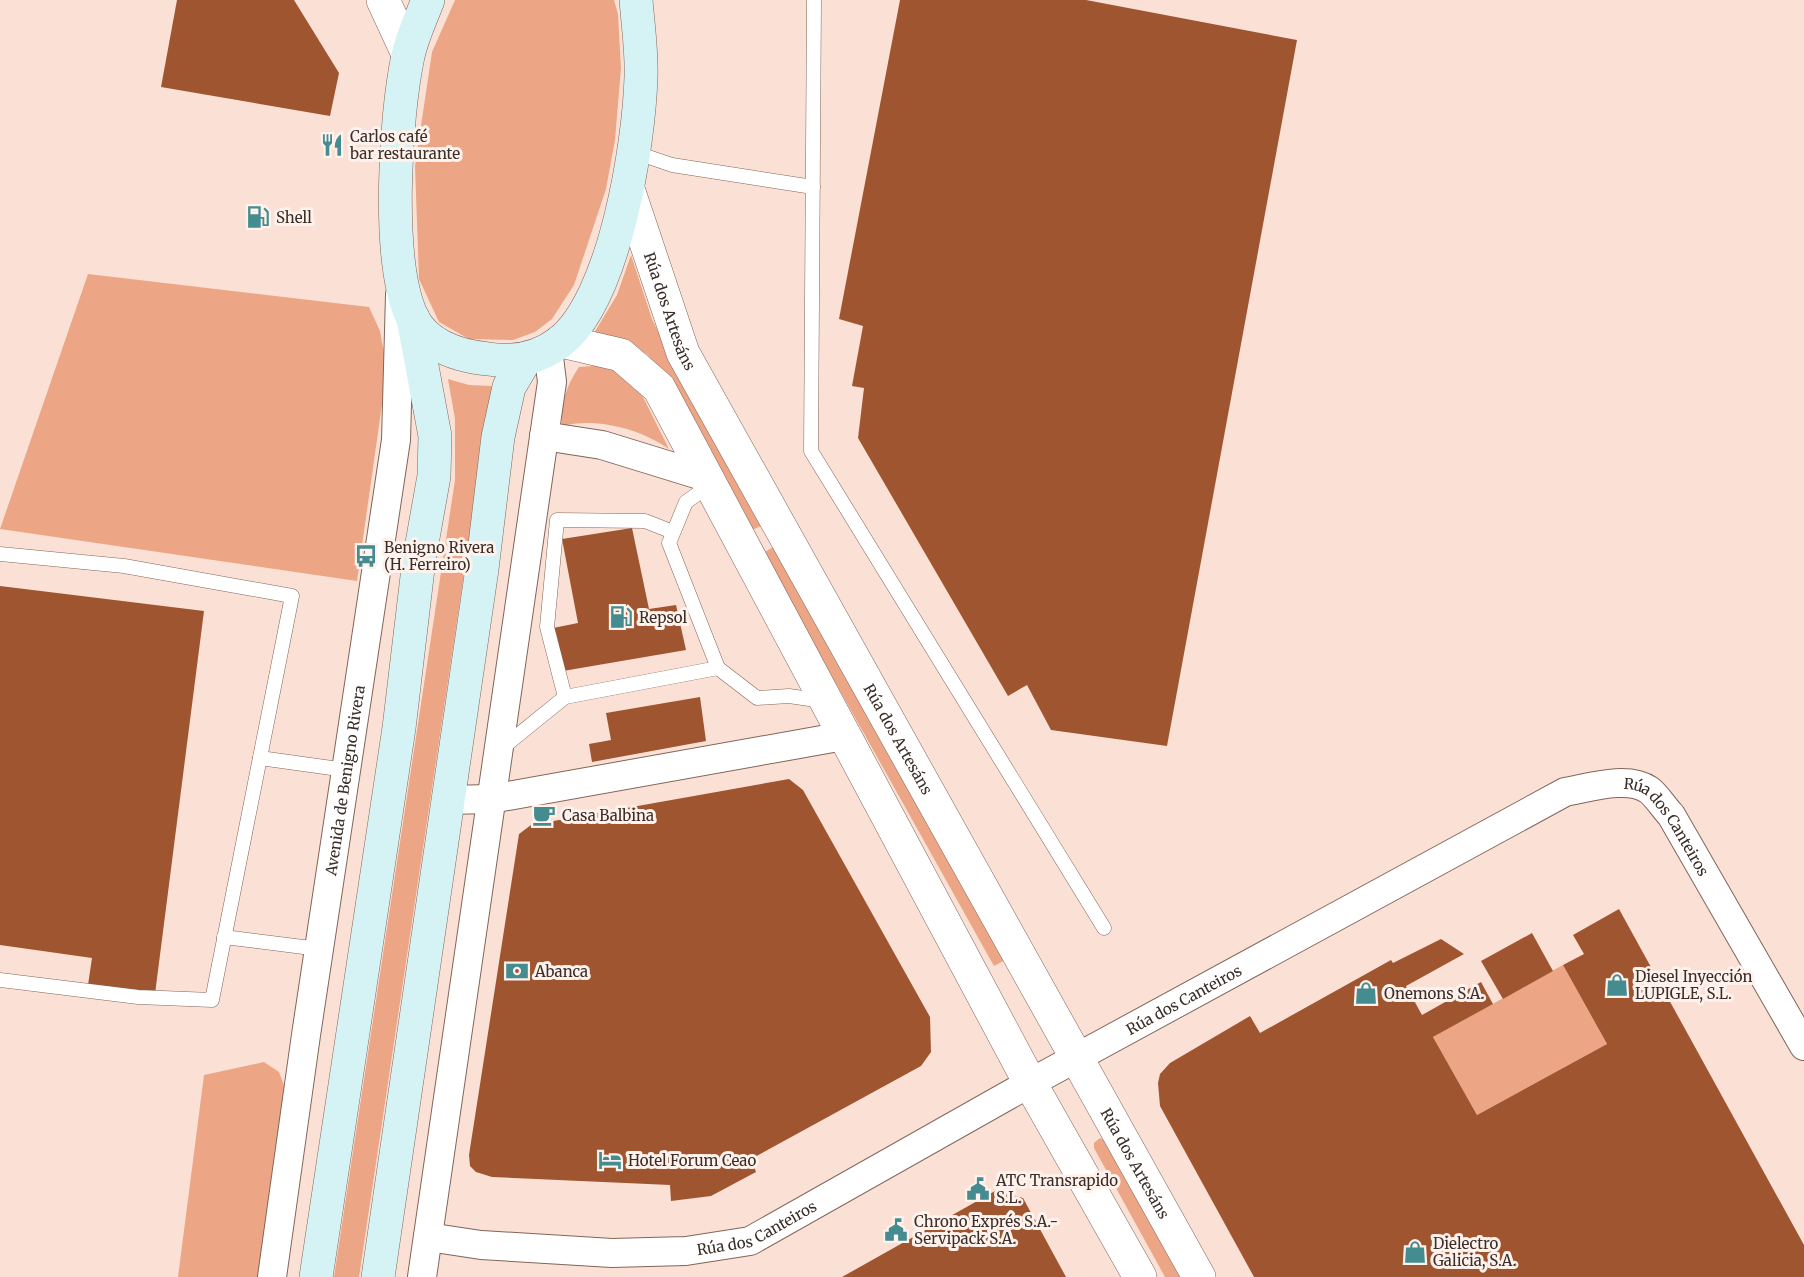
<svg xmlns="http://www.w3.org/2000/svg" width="1804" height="1277" font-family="Merriweather,serif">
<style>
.green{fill:#eca686}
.building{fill:#a05531}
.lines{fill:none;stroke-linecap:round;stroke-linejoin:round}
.service-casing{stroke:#826559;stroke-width:15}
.minor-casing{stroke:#826559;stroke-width:30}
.tertiary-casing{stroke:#826559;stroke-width:34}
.secondary-casing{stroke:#826559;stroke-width:34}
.service{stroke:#fff;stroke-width:14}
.minor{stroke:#fff;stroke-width:28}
.tertiary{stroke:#fff;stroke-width:33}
.secondary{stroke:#d5f3f5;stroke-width:33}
.labels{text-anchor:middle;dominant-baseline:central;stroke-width:6;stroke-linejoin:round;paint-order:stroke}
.poi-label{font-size:15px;fill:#3a2e28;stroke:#fff1eb;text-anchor:start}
.street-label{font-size:15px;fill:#3a2e28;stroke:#fff1eb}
</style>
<rect width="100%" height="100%" fill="#fbe1d5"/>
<!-- green -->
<g class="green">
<path d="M455,0H614L618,14L621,68L615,140L606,189L574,285L552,319L535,332L513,340L469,339L439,322L419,279L415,166L432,52Z"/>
<path d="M631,255L652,319L667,350L763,525L750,531L667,382L648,355L623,340L594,333L617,295Z"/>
<path d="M88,274L369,307L380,331L387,369L357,581L0,529Z"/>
<path d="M604,365L626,376L643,397L669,449C641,429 596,417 562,426C561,403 566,386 579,367Z"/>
<path d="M448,379L469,385L492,386L359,1277H334L455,480V419Z"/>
<path d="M775,546L1007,959L994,966L763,553Z"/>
<path d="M1563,965L1607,1044L1477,1115L1433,1037Z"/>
<path d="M264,1062L279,1072L285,1088L260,1277H178L204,1075Z"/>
<path d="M1100,1138L1104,1140L1181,1277H1165L1094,1148V1143Z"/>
</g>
<!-- building -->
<g class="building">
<path d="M177,0H294L339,73L330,116L161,87Z"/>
<path d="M900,0H1086L1297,40L1167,746L1051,730L1027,685L1008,696L858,438L864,388L852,386L863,326L839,319Z"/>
<path d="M632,528L649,609L676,605L686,650L563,671L553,628L578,623L562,539Z"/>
<path d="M0,586L204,611L155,994L88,985L92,958L0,945Z"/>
<path d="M700,697L706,741L592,762L589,744L611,740L606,713Z"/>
<path d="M789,779L803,790L930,1017L931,1052L921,1066L751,1159L756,1172L711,1196L671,1201L670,1185L492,1177L476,1172L470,1166L469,1155L519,834L531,825Z"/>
<path d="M1619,909L1804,1245V1277H1254L1160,1106L1158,1083L1160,1074L1170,1063L1250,1016L1260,1033L1391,960L1393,963L1441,939L1464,954L1406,986L1422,1015L1481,982L1493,1004L1433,1037L1477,1115L1607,1044L1563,965L1584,954L1573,935Z"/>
<path d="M1532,933L1553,971L1503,999L1481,961Z"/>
<path d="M995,1191L1023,1198L1066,1277H842Z"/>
</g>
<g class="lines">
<!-- service casing -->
<g class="service-casing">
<g id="service">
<path d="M814,0L811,451L1104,928"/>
<path d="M634,152L672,165L813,187"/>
<path d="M710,485L686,502L669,543L718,668"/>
<path d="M0,554L124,566L292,596L212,1000L138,997L0,980"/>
<path d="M565,697L547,627L557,520L645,521L673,532"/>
<path d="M502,748L565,697L718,668L757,698L789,696L823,701"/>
<path d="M260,758L346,770"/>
<path d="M224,937L319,949"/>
</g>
</g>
<!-- minor casing -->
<g class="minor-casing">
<g id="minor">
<path d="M544,436L602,445L706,477"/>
<path d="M447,800L491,799L844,736"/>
<path id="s1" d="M428,1237L481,1245L612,1253L686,1251L750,1241L1030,1083L1565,792C1588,788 1628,775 1649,790C1657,796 1664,808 1671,815L1804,1046"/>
<path id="s2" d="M272,1277L306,1035L396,440L400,295"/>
<path d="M422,1277L552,382L548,349"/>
</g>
</g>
<!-- tertiary casing -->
<g class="tertiary-casing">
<g id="tertiary">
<path d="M383,0L408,54"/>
<path id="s3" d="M628,189L683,353L1199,1277"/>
<path d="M561,341L621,355L659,388L1030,1083L1140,1277"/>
</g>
</g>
<!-- secondary casing -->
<g class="secondary-casing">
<g id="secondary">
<path d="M428,0C421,18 412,37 408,56C395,117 386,261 412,317C426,346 459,356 488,359C514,363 539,358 560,342C615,299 639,144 641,77C642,52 638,25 636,0"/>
<path d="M316,1277L399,728L419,560L434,476L435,436L413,318"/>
<path d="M378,1277L482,569L498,437L509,387L525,360"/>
</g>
</g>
<!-- service -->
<use href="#service" class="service"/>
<!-- minor -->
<use href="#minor" class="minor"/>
<!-- tertiary -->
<use href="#tertiary" class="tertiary"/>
<!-- secondary -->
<use href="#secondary" class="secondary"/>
</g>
<!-- icons -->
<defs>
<g id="restaurant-bare" transform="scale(1.8)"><path d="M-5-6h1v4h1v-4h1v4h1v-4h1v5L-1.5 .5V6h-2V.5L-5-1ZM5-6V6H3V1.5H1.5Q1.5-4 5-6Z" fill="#448c8f" stroke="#fff1eb" stroke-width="2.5" paint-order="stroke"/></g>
<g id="fuel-bare" transform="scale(1.8)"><path d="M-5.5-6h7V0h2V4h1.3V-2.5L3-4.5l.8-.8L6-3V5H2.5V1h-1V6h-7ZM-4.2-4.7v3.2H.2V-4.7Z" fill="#448c8f" stroke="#fff1eb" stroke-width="2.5" paint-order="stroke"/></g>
<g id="bus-bare" transform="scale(1.8)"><path d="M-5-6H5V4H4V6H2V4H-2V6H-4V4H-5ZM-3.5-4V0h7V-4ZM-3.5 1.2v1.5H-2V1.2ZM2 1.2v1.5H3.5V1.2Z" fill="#448c8f" stroke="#fff1eb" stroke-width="2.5" paint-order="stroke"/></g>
<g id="cafe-bare" transform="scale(1.8)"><path d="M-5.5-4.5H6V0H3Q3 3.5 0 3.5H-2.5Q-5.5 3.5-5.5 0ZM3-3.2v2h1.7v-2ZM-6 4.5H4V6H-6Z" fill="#448c8f" stroke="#fff1eb" stroke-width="2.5" paint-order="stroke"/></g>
<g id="bank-bare" transform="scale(1.8)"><path d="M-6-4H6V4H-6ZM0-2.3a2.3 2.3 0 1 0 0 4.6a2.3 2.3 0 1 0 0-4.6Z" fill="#448c8f" stroke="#fff1eb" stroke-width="2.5" paint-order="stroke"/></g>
<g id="shop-bare" transform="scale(1.8)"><path d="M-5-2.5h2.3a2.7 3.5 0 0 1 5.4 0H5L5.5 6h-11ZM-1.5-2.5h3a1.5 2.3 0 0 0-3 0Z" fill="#448c8f" stroke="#fff1eb" stroke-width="2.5" paint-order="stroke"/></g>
<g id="hotel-bare" transform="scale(1.8)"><path d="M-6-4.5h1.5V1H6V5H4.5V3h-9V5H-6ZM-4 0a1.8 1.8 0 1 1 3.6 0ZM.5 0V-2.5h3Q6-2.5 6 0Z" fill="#448c8f" stroke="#fff1eb" stroke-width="2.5" paint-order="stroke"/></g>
<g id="civic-bare" transform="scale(1.8)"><path d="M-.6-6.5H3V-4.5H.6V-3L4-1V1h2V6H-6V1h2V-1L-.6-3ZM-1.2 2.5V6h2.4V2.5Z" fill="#448c8f" stroke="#fff1eb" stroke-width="2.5" paint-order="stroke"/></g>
</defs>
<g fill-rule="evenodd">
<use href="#restaurant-bare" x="332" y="145"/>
<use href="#fuel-bare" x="258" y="217"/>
<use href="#bus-bare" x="366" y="556"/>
<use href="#fuel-bare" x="621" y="617"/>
<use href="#cafe-bare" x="544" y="815"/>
<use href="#bank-bare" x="517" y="971"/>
<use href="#shop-bare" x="1617" y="985"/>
<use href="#shop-bare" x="1366" y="993"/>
<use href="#hotel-bare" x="610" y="1160"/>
<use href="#civic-bare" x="978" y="1189"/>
<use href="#civic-bare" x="896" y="1230"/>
<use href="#shop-bare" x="1415" y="1252"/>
</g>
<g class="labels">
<!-- poi labels -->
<g class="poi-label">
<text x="350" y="136">Carlos café<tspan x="350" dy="17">bar restaurante</tspan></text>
<text x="276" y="217">Shell</text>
<text x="384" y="547">Benigno Rivera<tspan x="384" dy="17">(H. Ferreiro)</tspan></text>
<text x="639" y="617">Repsol</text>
<text x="562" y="815">Casa Balbina</text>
<text x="535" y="971">Abanca</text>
<text x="1635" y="976">Diesel Inyección<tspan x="1635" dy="17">LUPIGLE, S.L.</tspan></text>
<text x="1384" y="993">Onemons S.A.</text>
<text x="628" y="1160">Hotel Forum Ceao</text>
<text x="996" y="1180">ATC Transrapido<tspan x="996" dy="17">S.L.</tspan></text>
<text x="914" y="1221">Chrono Exprés S.A.-<tspan x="914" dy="17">Servipack S.A.</tspan></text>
<text x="1433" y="1243">Dielectro<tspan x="1433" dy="17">Galicia, S.A.</tspan></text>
</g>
<!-- street labels -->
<g class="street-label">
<text stroke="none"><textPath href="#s3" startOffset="129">Rúa dos Artesáns</textPath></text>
<text stroke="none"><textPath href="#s3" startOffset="615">Rúa dos Artesáns</textPath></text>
<text stroke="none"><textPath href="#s2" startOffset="502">Avenida de Benigno Rivera</textPath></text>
<text stroke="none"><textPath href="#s1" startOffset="1378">Rúa dos Canteiros</textPath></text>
<text stroke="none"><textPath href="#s1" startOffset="820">Rúa dos Canteiros</textPath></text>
<text stroke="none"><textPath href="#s3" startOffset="1101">Rúa dos Artesáns</textPath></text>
<text stroke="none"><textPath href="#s1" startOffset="334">Rúa dos Canteiros</textPath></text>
</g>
</g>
</svg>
